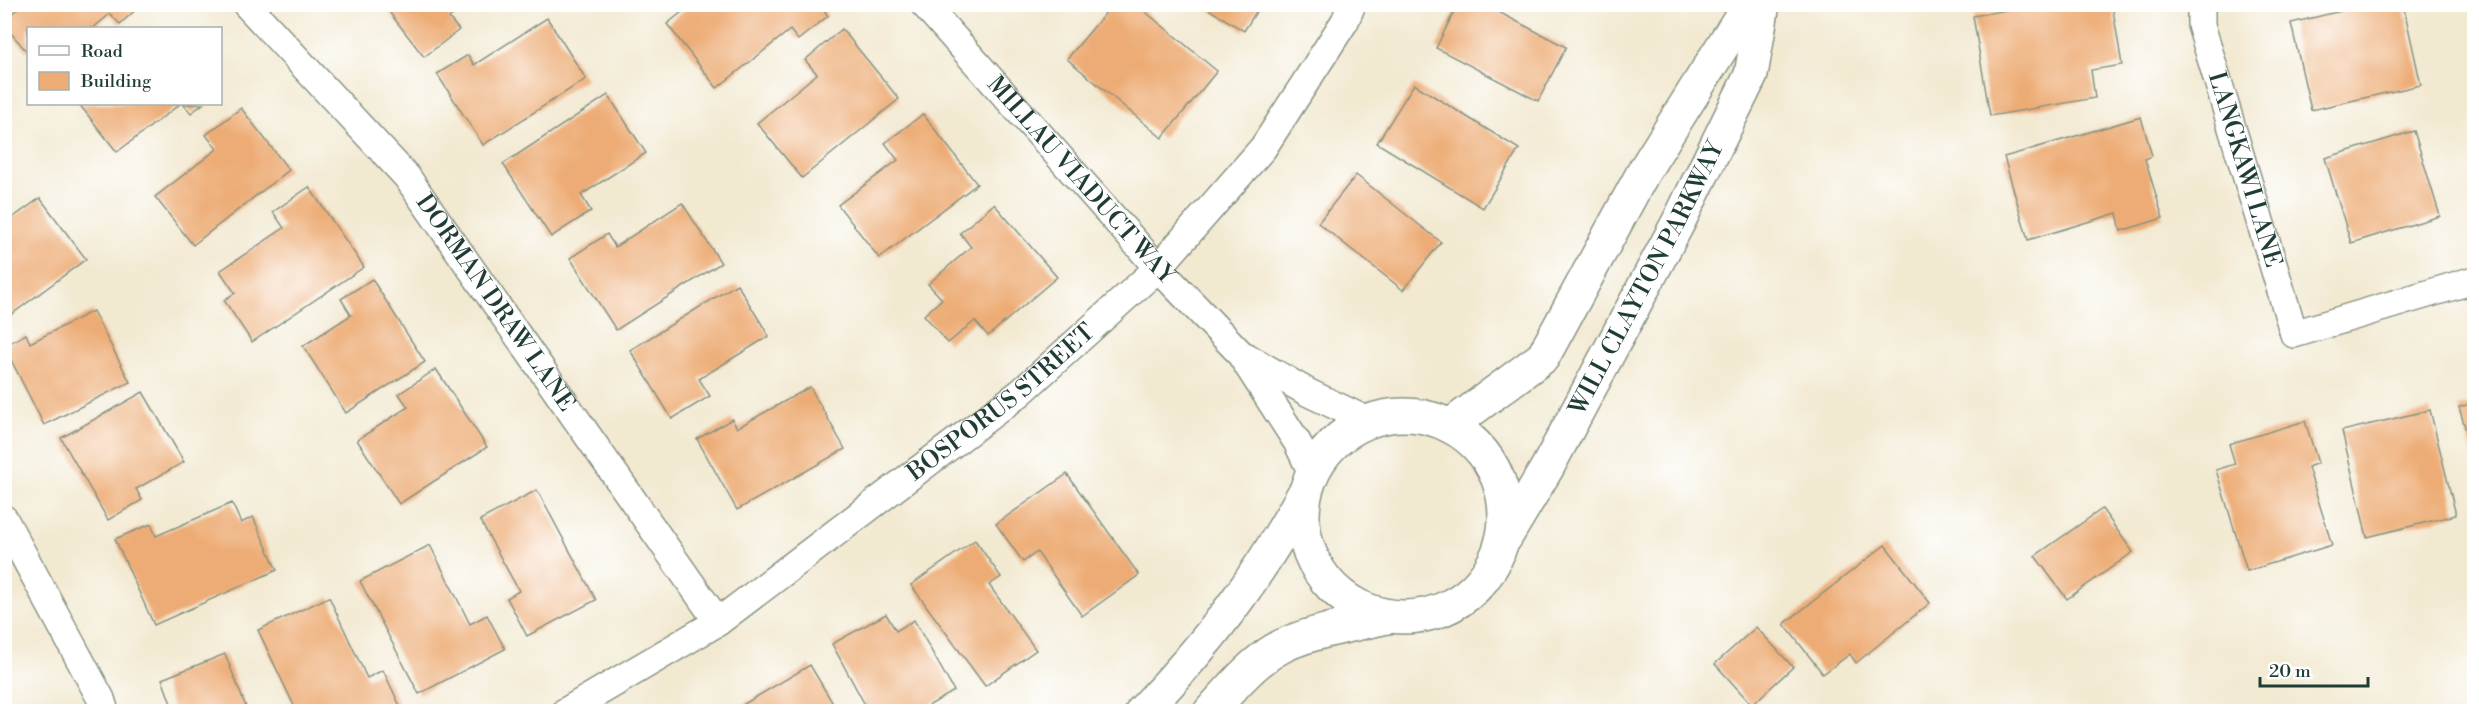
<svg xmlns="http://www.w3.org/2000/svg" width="2479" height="716" font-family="'Libre Bodoni',serif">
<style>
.building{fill:#edac75}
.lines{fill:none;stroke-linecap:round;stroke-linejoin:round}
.minor-casing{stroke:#889382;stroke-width:30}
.tertiary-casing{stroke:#889382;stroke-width:36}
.minor{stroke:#fff;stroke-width:27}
.tertiary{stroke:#fff;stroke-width:33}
.labels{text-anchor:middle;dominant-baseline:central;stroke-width:6;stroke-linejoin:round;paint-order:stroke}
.street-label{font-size:24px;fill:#1f3d34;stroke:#fff}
</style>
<rect width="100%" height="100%" fill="#fff"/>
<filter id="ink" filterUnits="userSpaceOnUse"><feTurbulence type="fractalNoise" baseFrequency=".0167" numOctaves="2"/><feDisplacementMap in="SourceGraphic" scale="12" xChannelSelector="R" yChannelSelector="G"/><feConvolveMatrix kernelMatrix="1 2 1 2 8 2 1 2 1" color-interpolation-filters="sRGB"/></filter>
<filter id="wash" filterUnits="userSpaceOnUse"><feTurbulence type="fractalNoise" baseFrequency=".008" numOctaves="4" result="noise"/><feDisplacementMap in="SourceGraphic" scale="24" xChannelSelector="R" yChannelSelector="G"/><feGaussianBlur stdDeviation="1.35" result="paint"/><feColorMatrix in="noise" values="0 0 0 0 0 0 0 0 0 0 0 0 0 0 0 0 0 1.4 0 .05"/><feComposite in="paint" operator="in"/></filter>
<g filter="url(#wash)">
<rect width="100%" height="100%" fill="#f2e9d1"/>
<g id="blocks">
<!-- building -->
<g class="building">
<path d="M23,4H142L120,24L110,14L93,28H28V53L4,25V20Z"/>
<path d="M383,4H467L449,18L459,30L424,57Z"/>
<path d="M692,4H820L828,16L798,40L790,30L717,88L667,24Z"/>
<path d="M1113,4H1136L1217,71L1162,138L1067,59Z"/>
<path d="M1200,4H1261L1244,31Z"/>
<path d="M1458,4H1483L1566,47L1538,101L1436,48Z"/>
<path d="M2041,4H2112L2122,65L2091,70L2095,98L1990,116L1973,16Z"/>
<path d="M2370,4H2403L2421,85L2311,110L2291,23Z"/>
<path d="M547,18L586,79L483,145L437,74L468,55L474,65Z"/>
<path d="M842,29L899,99L802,178L757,123L817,74L805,60Z"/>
<path d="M1414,84L1519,149L1483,208L1377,143Z"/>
<path d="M608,95L646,153L581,195L591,211L551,237L503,164Z"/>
<path d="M79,104H180L117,152Z"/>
<path d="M183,104H203L191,113Z"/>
<path d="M241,108L289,170L193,245L155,197L217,149L206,135Z"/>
<path d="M923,114L977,184L879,258L838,205L898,160L885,143Z"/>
<path d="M2141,117L2152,156L2145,159L2163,218L2121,231L2117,213L2028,240L2004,157Z"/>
<path d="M2414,131L2440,216L2351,243L2325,158Z"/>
<path d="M1356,175L1441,242L1403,290L1318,223Z"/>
<path d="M309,187L364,267L252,342L224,300L235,293L220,271L284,228L273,212Z"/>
<path d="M40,198L86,259L4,320V224Z"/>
<path d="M682,203L721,263L616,330L570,258L607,234L615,247Z"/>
<path d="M994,204L1057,277L988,336L975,321L948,343L924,315L942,299L928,284L971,247L960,233Z"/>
<path d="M372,279L425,362L346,413L303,346L351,315L341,299Z"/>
<path d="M737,284L769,336L699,379L710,396L672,419L630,350Z"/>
<path d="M93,311L130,382L44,425L4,346L26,334L30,343Z"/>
<path d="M436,369L487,447L399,504L357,440L408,407L399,394Z"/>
<path d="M810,387L845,449L737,510L697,439L732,419L737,428Z"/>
<path d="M143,392L184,462L136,489L142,500L108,520L61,438Z"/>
<path d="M2474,403V458L2459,407Z"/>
<path d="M2430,410L2456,515L2367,537L2342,431Z"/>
<path d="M2305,421L2318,463L2308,467L2332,545L2247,571L2216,470L2235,464L2229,444Z"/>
<path d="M1067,474L1139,575L1082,616L1037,552L1023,562L996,524Z"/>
<path d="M537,490L596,600L527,636L507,598L519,591L480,520Z"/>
<path d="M232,503L241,523L253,517L277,570L154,625L115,539L151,524L156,536Z"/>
<path d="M2102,509L2133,552L2067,599L2035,556Z"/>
<path d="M975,540L1001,577L989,585L1036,650L985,686L911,585Z"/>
<path d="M430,545L470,624L487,615L505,649L419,694L360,581Z"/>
<path d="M1885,545L1930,603L1856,663L1850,654L1823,674L1784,624Z"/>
<path d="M329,597L367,678L383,670L400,706L389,712H297L258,630Z"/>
<path d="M886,614L896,631L914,620L954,691L918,712H869L832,644Z"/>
<path d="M1756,627L1793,667L1752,705L1715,664Z"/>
<path d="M225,654L248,712H174L162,679Z"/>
<path d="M810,665L838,712H742L739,707Z"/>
</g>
</g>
</g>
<g filter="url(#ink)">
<use href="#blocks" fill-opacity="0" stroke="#889382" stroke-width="1.5"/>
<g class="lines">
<!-- minor casing -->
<g class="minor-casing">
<g id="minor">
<path id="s1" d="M246,4L407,177L718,622"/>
<path id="s2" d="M924,4L1158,268L1239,352L1297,442L1311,471"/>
<path id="s3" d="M2201,4V25L2294,334L2474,280"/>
<path d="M1245,356L1309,393L1368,421"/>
<path d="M4,519L101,699L105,712"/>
<path id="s4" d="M565,712L718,622L1020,393L1158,268L1263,148L1345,21L1352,4"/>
</g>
</g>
<!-- tertiary casing -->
<g class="tertiary-casing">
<g id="tertiary">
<circle cx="1404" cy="516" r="101"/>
<path d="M1450,426L1543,357L1644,171L1749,4"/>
<path id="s5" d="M1505,538L1547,468L1678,223L1751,75L1763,4"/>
<path d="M1142,712C1208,644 1258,578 1303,495"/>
<path d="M1210,712C1229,691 1250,665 1275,650C1302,633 1354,625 1387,617"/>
</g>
</g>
<!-- minor -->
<use href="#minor" class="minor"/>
<!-- tertiary -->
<use href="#tertiary" class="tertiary"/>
</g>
</g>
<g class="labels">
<!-- street labels -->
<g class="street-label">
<text stroke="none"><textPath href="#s3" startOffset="172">LANGKAWI LANE</textPath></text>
<text stroke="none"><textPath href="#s2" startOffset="236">MILLAU VIADUCT WAY</textPath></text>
<text stroke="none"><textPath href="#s5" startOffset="296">WILL CLAYTON PARKWAY</textPath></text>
<text stroke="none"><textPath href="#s1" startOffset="390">DORMAN DRAW LANE</textPath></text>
<text stroke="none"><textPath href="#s4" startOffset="536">BOSPORUS STREET</textPath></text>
</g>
</g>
<!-- margin -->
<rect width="2479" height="716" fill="none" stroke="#fff" stroke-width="24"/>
<!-- legend -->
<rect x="27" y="27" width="195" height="78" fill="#ffffff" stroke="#a5b1ae" stroke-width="1.5"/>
<rect x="39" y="46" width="30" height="9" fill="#ffffff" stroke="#a5b1ae" stroke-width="1.5"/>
<text x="81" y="57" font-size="18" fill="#1f3d34">Road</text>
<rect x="39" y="72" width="30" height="18" fill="#edac75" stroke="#a5b1ae" stroke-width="1.5"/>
<text x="81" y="87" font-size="18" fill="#1f3d34">Building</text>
<!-- scale -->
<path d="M2260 677v9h108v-9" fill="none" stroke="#1f3d34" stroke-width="3"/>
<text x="2269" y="677" font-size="18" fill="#1f3d34" stroke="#ffffff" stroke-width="4.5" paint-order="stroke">20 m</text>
</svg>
